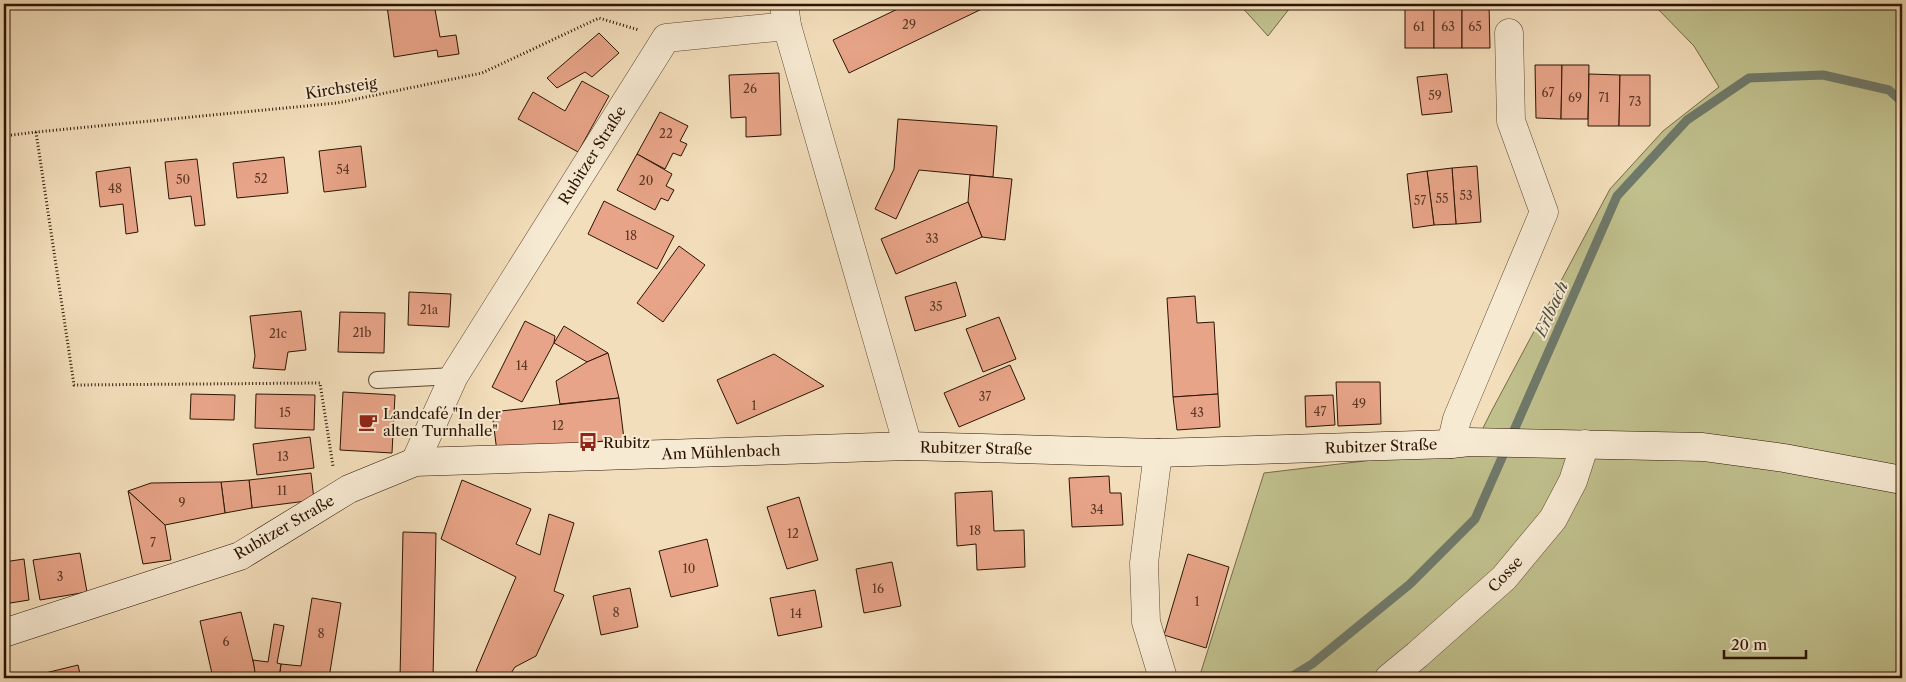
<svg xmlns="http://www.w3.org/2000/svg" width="1906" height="682" font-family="'Libre Caslon Text',serif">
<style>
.green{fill:#c0c08d;stroke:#766a48}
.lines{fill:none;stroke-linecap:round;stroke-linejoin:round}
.stream{stroke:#6f796a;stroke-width:9}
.building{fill:#e8a488;stroke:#2c1402}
.lane-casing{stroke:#5e4630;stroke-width:18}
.street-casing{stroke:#5e4630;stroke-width:29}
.secondary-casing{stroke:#2c1402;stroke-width:29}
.path{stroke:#2c1402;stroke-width:3;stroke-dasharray:1 2.5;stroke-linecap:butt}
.lane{stroke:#f7ead3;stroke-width:16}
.street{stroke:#f7ead3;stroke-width:28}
.secondary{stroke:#f7ead3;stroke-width:28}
.labels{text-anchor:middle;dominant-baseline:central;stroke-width:4;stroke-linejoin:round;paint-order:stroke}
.number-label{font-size:12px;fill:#5b3824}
.street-label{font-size:15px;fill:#2c1402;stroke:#f7ead3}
.poi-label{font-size:15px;fill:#2c1402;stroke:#f7ead3;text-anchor:start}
.water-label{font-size:16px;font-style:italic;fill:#534f3f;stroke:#f7ead3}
</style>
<rect width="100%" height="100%" fill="#f3debb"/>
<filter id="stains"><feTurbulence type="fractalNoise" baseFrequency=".004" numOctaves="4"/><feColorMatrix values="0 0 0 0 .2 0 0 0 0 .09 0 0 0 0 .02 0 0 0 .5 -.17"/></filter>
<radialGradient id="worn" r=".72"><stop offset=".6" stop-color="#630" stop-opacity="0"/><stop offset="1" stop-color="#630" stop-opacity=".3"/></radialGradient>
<!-- green -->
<g class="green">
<path d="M1239,4H1293L1268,36Z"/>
<path d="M1653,4H1902V678H1199L1264,473L1473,448L1491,412L1610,189L1663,131L1719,87L1694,46Z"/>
</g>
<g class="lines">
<!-- stream -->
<path class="stream" d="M1289,678L1312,664L1410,584L1475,519L1617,196L1687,120L1749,78L1823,75L1889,90L1902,102"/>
</g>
<!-- building -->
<g class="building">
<path d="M402,4H434L440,37L456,35L459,54L438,57L437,50L394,57L387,6Z"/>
<path d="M908,4H984L986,7L849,73L833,40Z"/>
<rect x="1405" y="4" width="29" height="44"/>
<rect x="1434" y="4" width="28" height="44"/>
<path d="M1462,4H1489L1490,48H1462Z"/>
<path d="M599,33L619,53L592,77L585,72L557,88L547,78Z"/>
<path d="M1535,65H1562L1561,119L1536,118Z"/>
<path d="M1562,65H1589L1588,119H1561Z"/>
<path d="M779,73L781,135L746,137V117L731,118L729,75Z"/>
<path d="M1447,74L1452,112L1422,115L1417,77Z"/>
<path d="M1589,74L1620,75L1619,126H1588Z"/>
<path d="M1620,75H1650V126H1619Z"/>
<path d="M582,81L609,96L578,152L518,119L533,92L565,111Z"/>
<path d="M660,112L688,126L680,141L687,144L681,156L673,153L665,169L637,154Z"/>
<path d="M898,119L997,126L993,177L919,170L896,219L875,209L894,169Z"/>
<path d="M361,146L366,187L324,192L319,151Z"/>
<path d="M637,154L672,174L666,186L674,190L668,201L661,198L655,210L617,190Z"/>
<path d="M284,157L288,193L237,198L233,163Z"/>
<path d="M197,159L205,225L195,226L191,196L169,199L165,162Z"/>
<path d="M1477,166L1481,222L1456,224L1452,168Z"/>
<path d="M130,167L138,232L126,234L123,204L100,207L96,172Z"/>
<path d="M1452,168L1456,224L1434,225L1427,171Z"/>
<path d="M1427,171L1434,225L1413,228L1407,174Z"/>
<path d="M970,175L1012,179L1005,240L982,237L968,202Z"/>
<path d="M604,201L674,236L657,269L588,234Z"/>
<path d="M968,202L982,237L896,274L881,239Z"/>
<path d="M679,246L705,265L663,322L637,303Z"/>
<path d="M956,282L966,316L915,331L905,297Z"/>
<path d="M409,292L451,294L449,327L408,325Z"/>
<path d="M1195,296L1197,323L1214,322L1218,394L1173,397L1167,298Z"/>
<path d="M301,311L306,350L288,352L285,370L253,368L255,356L250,316Z"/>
<path d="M340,312L385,313L384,353L338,352Z"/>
<path d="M999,317L1016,359L983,372L966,329Z"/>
<path d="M525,321L555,336L554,343L522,402L492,387Z"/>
<path d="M564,326L608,353L587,362L554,343Z"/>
<path d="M608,353L619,398L560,404L556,381L587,362Z"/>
<path d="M774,354L824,386L737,424L717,380Z"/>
<path d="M1010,365L1025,399L959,427L944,393Z"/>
<path d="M1336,382H1380L1381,424L1338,426Z"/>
<path d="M343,392L395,395L392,453L340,450Z"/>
<path d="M191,394L235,395L234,420L190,419Z"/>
<path d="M256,394L315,395L314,430L255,428Z"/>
<path d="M1218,394L1220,427L1177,430L1173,397Z"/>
<path d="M1333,395L1335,425L1306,427L1305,396Z"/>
<path d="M619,398L624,439L497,452L492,412Z"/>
<path d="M310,437L314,468L257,475L253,444Z"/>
<path d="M311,473L314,500L252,508L249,480Z"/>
<path d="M1109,476L1110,493H1121L1123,525L1072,527L1069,478Z"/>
<path d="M249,480L252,508L225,513L221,482Z"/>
<path d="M462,480L531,509L516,544L540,555L549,514L574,523L554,591L564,595L536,656L515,667L508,678H488L476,671L516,577L441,539Z"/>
<path d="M221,482L225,513L165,525L128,491L151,483Z"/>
<path d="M128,491L165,525L171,560L143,564Z"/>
<path d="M992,491L994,531L1024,530L1025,567L977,570L976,544L957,546L955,493Z"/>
<path d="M799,497L818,560L787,569L767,507Z"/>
<path d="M403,532L436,533L433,678H400Z"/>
<path d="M707,539L718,586L671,597L659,551Z"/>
<path d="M80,553L87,592L40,600L33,560Z"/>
<path d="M1188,554L1229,567L1206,648L1164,635Z"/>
<path d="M24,559L29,600L4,604V562Z"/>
<path d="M892,562L901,606L864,613L856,569Z"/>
<path d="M630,588L638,627L601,635L593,596Z"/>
<path d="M815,590L822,627L778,636L770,598Z"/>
<path d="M312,598L341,603L329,678H279L281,664L301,666Z"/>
<path d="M241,612L257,677L213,678L200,621Z"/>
<path d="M274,624L284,626L277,663L281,664L279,678H256L253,660L268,662Z"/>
<path d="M78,665L81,678H33V676Z"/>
</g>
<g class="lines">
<!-- lane casing -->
<g class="lane-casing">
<path id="lane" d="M377,380L454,376"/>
</g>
<!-- street casing -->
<g class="street-casing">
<g id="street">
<path d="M784,4L787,26L908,446"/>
<path d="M1451,444L1457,419L1544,212L1511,121L1509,33"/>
<path d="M1158,453L1144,563L1146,622L1163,678"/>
<path d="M415,462L454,376L666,38L787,26"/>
<path d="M1389,678L1417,655L1504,578L1553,519L1573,481L1585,444"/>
</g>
</g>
<!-- secondary casing -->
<g class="secondary-casing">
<path id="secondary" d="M4,633L240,556L349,489L415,462L908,446L1158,453L1451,444L1469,442L1703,447L1784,458L1902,480"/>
</g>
<!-- path -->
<g class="path">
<path d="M36,132L74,385L320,383L333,466"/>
<path d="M4,136L36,132L337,103L482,73L599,18L639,30"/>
</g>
<!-- lane -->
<use href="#lane" class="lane"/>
<!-- street -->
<use href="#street" class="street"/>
<!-- secondary -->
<use href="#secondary" class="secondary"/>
</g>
<!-- icons -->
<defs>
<g id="cafe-bare" transform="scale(1.5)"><path d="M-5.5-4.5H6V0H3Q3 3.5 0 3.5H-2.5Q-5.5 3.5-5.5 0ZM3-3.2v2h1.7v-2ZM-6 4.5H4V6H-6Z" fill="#8f2418" stroke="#f7ead3" stroke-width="2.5" paint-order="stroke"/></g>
<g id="bus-bare" transform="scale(1.5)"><path d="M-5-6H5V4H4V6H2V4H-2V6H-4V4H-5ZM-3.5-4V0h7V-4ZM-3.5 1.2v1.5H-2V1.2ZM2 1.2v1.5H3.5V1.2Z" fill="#8f2418" stroke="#f7ead3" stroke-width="2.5" paint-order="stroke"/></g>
</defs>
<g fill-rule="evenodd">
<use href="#cafe-bare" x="368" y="422"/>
<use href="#bus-bare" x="588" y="442"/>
</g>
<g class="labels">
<!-- number labels -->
<g class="number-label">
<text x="909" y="24">29</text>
<text x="1419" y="26">61</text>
<text x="1448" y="26">63</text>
<text x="1475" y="26">65</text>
<text x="750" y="88">26</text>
<text x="1548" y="92">67</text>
<text x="1435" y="95">59</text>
<text x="1575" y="97">69</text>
<text x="1604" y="97">71</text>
<text x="1635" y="101">73</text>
<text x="666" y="133">22</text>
<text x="343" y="169">54</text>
<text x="261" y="178">52</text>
<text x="183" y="179">50</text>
<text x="646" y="180">20</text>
<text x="115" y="188">48</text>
<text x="1466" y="195">53</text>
<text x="1442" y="198">55</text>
<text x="1420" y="200">57</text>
<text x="631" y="235">18</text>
<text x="932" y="238">33</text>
<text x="936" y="306">35</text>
<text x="429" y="309">21a</text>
<text x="362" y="332">21b</text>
<text x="278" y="333">21c</text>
<text x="522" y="365">14</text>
<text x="985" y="396">37</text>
<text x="1359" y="403">49</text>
<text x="754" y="405">1</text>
<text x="1320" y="411">47</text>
<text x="285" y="412">15</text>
<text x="1197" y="412">43</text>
<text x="558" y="425">12</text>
<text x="283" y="456">13</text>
<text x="282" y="490">11</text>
<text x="182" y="502">9</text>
<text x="1097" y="509">34</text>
<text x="975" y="530">18</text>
<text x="793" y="533">12</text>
<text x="153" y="542">7</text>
<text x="689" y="568">10</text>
<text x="60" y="576">3</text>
<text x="878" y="588">16</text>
<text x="1197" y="601">1</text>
<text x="616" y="612">8</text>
<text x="796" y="613">14</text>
<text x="321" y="633">8</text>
<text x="226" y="641">6</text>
</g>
<!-- street labels -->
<g class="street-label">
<text transform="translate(341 88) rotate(-9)">Kirchsteig</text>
<text transform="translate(592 155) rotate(-58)">Rubitzer Straße</text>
<text transform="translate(1381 446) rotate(-2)">Rubitzer Straße</text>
<text transform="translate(976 448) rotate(1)">Rubitzer Straße</text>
<text transform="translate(721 452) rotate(-2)">Am Mühlenbach</text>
<text transform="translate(284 527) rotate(-30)">Rubitzer Straße</text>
<text transform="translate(1505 574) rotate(-47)">Cosse</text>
</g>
<!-- poi labels -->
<g class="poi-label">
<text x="383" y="413">Landcafé "In der<tspan x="383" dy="17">alten Turnhalle"</tspan></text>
<text x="603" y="442">Rubitz</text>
</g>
<!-- water labels -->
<g class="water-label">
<text transform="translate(1551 309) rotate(-66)">Erlbach</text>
</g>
</g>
<!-- margin -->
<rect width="1906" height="682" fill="none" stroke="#f3debb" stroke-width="20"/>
<rect x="5" y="5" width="1896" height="672" fill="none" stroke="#2c1402" stroke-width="2.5"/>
<rect x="10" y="10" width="1886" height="662" fill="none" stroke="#2c1402"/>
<!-- scale -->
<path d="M1724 650v8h82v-8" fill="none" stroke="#2c1402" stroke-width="2.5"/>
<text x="1731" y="650" font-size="15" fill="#2c1402" stroke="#f7ead3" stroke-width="4" paint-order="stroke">20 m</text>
<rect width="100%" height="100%" filter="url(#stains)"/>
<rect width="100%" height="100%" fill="url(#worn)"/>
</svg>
